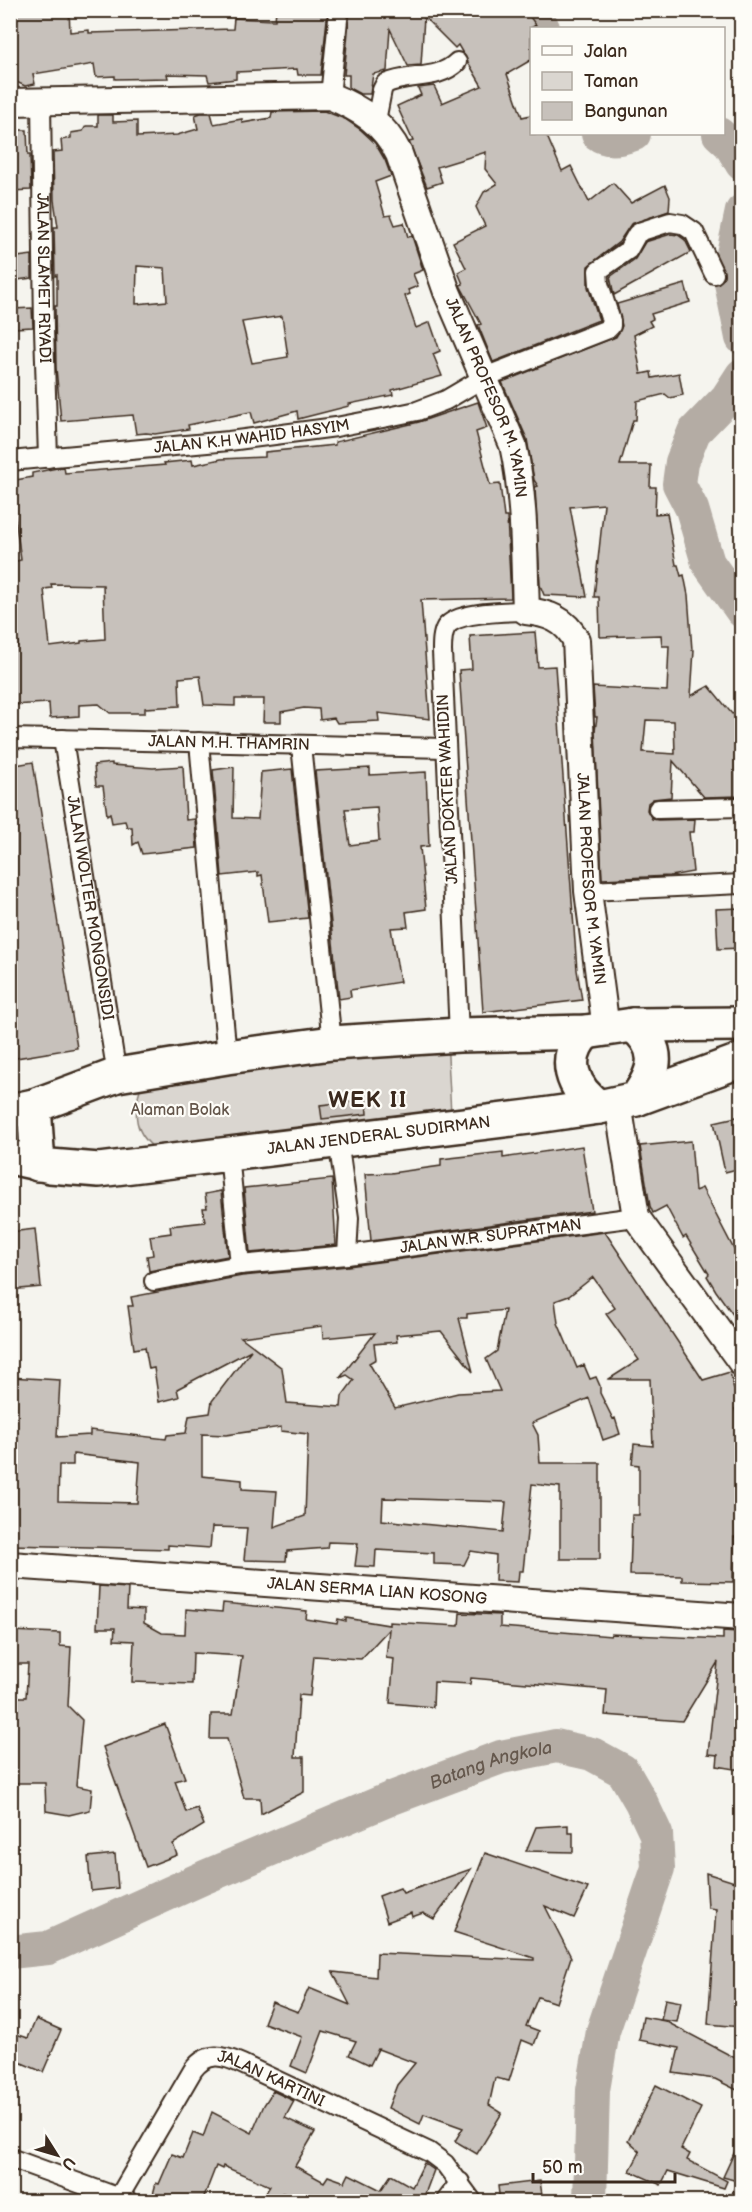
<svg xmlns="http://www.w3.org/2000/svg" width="752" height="2212" font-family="'Balsamiq Sans',sans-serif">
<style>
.park{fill:#dad6d0;stroke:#8a8077;stroke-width:1.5}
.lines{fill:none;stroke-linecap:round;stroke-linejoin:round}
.river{stroke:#b4aca4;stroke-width:34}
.building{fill:#c7c1bb;stroke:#3b2a1e;stroke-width:1.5;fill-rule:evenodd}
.street-casing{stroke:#3b2a1e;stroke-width:22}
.secondary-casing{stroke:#3b2a1e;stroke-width:30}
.highway-casing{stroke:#3b2a1e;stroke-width:38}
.street{stroke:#fdfcf7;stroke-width:18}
.secondary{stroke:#fdfcf7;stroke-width:26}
.highway{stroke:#fdfcf7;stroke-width:33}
.labels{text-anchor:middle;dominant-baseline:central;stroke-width:4.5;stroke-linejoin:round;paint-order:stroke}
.street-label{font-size:16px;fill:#3b2a1e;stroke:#fdfcf7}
.park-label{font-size:16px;fill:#63554a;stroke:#fdfcf7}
.water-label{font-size:18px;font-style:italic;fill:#65584d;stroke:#fdfcf7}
.district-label{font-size:22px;font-weight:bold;letter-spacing:1.5px;fill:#3b2a1e;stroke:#fdfcf7}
</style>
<rect width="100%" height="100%" fill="#f5f4ee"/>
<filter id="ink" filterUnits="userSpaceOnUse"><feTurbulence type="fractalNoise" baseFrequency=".0167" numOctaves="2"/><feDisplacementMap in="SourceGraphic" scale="12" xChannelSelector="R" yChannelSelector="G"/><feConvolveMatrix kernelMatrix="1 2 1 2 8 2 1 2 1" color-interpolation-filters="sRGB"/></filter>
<g filter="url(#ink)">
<!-- park -->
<path class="park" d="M447,1038L451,1114L159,1152C133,1133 133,1114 141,1085Z"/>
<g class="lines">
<!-- river -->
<g class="river">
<path d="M533,10L543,28"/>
<path d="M598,134C608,142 623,138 634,134"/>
<path d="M719,134L730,144L742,164"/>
<path d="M742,211L729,273L742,338"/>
<path d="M742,375L727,398L694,432L682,462L679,484L692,509L708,563L742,611"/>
<path id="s1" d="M10,1952L48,1948L205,1877L392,1798L501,1757L556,1746L592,1754L623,1771L641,1802L656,1834L658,1868L603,2031L593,2090L590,2202"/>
</g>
</g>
<!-- building -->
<g class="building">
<path d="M10,10H69L70,32L89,30V33L233,29L234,18L275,20L276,10H328L321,75H298L297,69L236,72V79L209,82L207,75L167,74L168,78L115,79V76L96,77L94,64L33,74L35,84L25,86L10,79Z"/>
<path d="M350,10H522L527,13L536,25L531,28V60L507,74L522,117L531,115V134H546L562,171L571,166L589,202L613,183L631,203L665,185L670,197L669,211L631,224L619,242L588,266V287L599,320L493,362L478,325L481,324L460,285L463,284L458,272L466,268L453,242L485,226L476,207L484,192L497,184L485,169L486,152L437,167L442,182L427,187L409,142L413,141L397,106L421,95L418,88L434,86L442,103L482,86L458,45L455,48L424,17L421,65L408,66L390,29L387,71L373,74L370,94H360L349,88V75H344Z"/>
<path d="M324,111L345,119L361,130L375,143L385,160L391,176L375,182L385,216L391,215L395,225L404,223L408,237L412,236L423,270L413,274L418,286L408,290L410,294L405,296L416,328L430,322L440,351L433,354L442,376L392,390L393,395L349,404V406L298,419L297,411L254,423L251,412L188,425L189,429L155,434L146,433L136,434L133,415L61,421L56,368L55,306H57V275L55,276L54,227H58L54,200L53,152L62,151L61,140L71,138V133L83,131L86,126H98V115H113V122L137,121V137L177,135L198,129L195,115L201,113H211L214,124L242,119V123L271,118L272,112ZM137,266L165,268L167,301L136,304ZM282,316L288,357L252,363L242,322Z"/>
<path d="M10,130H27L28,155H30L31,190L10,191Z"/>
<path d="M671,234L678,235L685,240L691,252L614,295L610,277L635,259L645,242Z"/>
<path d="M32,255V278L10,281V258Z"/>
<path d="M685,284L690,302L651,314L653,319L649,321L652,326L634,335L641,374L651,372L652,378L679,373L683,395L670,398L665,394L637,401L636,420H633L620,465H651L650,487H656L655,514L667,513L676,565H678L681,576L684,575L688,595L692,650H694L691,696L709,686L732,714L741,711V796L704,797L673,761L671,797L653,799L648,803L647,810L652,819L658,820L695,819L694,832H689L693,872L670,876L602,879L595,731L597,717H595L593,687L667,691L669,646H662L661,635L600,637L599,597H594L604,504L570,507L587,597L544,595L540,585L535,487L538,486L534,480L527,439L502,382L616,337L622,326L617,304ZM646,720L674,721L675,754L643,752Z"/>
<path d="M32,308L33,327L14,328L13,309Z"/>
<path d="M478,402L487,428L476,432L490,485L500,484L504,517H507L511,598L421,600L430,719L378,713L379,721L337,723L334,718L320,720L319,709L304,708L281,712V722H263L264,699H235V706L204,705L200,676L179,678L180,706L145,708V713H110L99,704L79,705V716L50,718L49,703L10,705V652L18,645L10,573L13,572L12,562L21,560L10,481L32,477V473L57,468L64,467L65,473L165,465L164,463L192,460L193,465L221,459L265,457V452L335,445V442L419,422ZM51,584L103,585L105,639L81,641V643L50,647L44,589L52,588Z"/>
<path d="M535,632L538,667L555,666L577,970L582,1000L483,1012L459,670L472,669L470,636Z"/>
<path d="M33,762L77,1048L10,1059V766Z"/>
<path d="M112,763V765L153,768L183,766L186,820L195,819L197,848L142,854L138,842L133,845L132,827H127L125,821L112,823L110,813L107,815L103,786H96L94,765Z"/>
<path d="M234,767L233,818L258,819L261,772L292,769L308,918L268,922L262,875L258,876V872L222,876L213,770Z"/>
<path d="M370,768V775L426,772L429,846L420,847L426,909L406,912L408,927L391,928L400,982L350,990L351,997L339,999L315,771ZM377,807L379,841L350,845L345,809Z"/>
<path d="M741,908V948L718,949L716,909Z"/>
<path d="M366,1100L367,1114L322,1119L320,1105Z"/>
<path d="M741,1116V1168L725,1172L714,1122Z"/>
<path d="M691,1141L695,1191L702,1188L741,1263V1326L716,1291L707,1276L709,1274L686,1236L683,1238L666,1206L653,1213L650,1206L640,1146Z"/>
<path d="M582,1146L592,1211L371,1241L365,1174L391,1173L441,1166V1159L503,1152V1158Z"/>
<path d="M332,1179L336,1245L250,1253L244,1188Z"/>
<path d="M221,1191L228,1256L149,1271L147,1256L153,1255L150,1236L171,1233L170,1226L205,1222L203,1208H207L205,1194Z"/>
<path d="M35,1229L41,1287L10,1290V1232Z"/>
<path d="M605,1232L703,1380L730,1372L734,1389L741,1387V1406L735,1409L741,1429V1537H734L733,1582L682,1581V1576L630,1575L632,1515H639V1465L632,1464L634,1444L653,1446L650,1379H609L639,1360L606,1314L615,1308L593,1277L569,1296L555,1301L558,1323L577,1368L584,1365L590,1379L596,1377L600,1386V1393L613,1419L615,1418L620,1434L603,1440L589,1398L532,1423L538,1435L540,1463H600V1559H560V1487L532,1484L523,1571H519L518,1582L495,1581L496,1555L471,1551L464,1565L434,1564V1553L376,1550L375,1567L355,1566L358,1543L328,1542L327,1548L287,1551L286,1561L244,1560L247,1528L212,1527L210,1548L168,1545V1549L10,1545L13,1434H10V1377L60,1380L57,1437L90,1435V1430L166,1439L167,1435L186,1433L189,1416L210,1413L212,1401L251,1350L177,1389L179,1397L159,1402L154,1368L149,1369L145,1347L134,1349L128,1306H133L131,1297L242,1276L348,1266ZM505,1310L497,1351L486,1359L500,1391L458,1393L395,1408L369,1363L376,1359L374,1344L397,1342L396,1335L441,1331L473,1372L459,1318H467V1314ZM322,1326L323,1338L375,1333L340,1378L347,1375L354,1380L342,1396L341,1407L287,1403L282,1368L241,1337ZM281,1427V1431L308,1434L305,1516L274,1527L277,1491L242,1489V1480L202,1476V1434L226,1435ZM73,1454L140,1462L137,1503L58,1501L59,1465H73ZM383,1498L506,1502L503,1532L382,1520Z"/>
<path d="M99,1586L128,1588L127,1609L144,1610V1623L162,1633L185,1634L186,1609L222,1612L223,1603L307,1611L306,1619L337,1624L338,1619L346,1621V1618L389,1625V1622L459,1626L460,1613L500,1615V1627L611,1636V1634L723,1639V1631L738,1632L737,1668L741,1669V1770L717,1766L718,1755L708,1754L718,1662L682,1721L605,1715L607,1690L471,1678L470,1684L434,1682L433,1707L390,1703L394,1659L386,1658L389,1629L361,1659L314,1656L310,1696L299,1695L295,1757H304V1792L261,1814L260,1798H244L227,1739H210L211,1714H233L242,1656L193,1653L192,1684L132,1682L134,1641L114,1640L115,1628H97Z"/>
<path d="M10,1631L60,1633V1646L71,1647L68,1706L82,1720L76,1786L92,1789L90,1810L69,1815L46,1811L45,1783H10V1697H26L28,1664H10Z"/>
<path d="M165,1724L185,1778L175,1781L186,1812L197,1808L204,1825L173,1844L177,1855L146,1867L103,1747Z"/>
<path d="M568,1825V1833H573V1852L526,1851L536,1827Z"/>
<path d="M485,1853L588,1888L574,1918L545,1906L571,1957L556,2003L538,1997L526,2026L539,2031L534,2045L522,2040L509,2081L495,2078L489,2105L502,2113L477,2154L455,2141L463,2128L424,2114L420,2124L388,2108L397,2085L415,2063L378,2049L370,2065L349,2055L356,2041L323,2031L307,2073L291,2066L302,2037L264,2023L272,2002L298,2012L309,1988L350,2005L333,1972L376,1977L377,1953L534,1960V1958L454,1932Z"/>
<path d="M115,1854L118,1888L91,1891L88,1857Z"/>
<path d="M471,1869L434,1919L423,1913L412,1917L411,1913L387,1922L379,1896L400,1888L403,1893Z"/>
<path d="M706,1873L741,1884V2027L708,2024L716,1909L708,1908Z"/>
<path d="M665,1999L681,2002L677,2022L661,2020Z"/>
<path d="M643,2017L665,2021L741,2061V2092L715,2079L673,2073L679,2048L639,2040Z"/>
<path d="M36,2019L61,2030L43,2072L10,2058V2032L28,2038Z"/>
<path d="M656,2085L701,2108L681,2149L690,2154L687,2160L727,2181L724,2188L668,2171L661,2185L630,2171L640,2152L628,2141Z"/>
<path d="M273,2091L294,2101L285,2118L315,2132L295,2166L324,2182L328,2176L345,2182L349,2174L381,2190L391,2175L412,2187L424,2163L434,2170L425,2194L435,2199L434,2202H314L315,2199L282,2193L278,2202H260L270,2186L223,2166L222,2169L216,2166L202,2202H151L156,2183L159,2184L172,2154L183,2158L193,2133L203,2137L212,2112L252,2133L264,2105Z"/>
<path d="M741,2138V2182L723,2177Z"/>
<path d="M540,2181L543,2202H500L498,2186Z"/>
</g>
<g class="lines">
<!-- street casing -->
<g class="street-casing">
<g id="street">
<path d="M330,96L339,10"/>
<path id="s2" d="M41,100L44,329L48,458"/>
<path d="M376,121L382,90L385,84C409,73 438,81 457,62"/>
<path id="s3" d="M10,461L229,441L336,427L388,417L417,411L446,400L485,377L608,329L611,326V321L599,284L598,271L628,250L637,234L642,231L670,222L682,224L694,232L714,274"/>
<path id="s4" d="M10,738L446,748"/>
<path id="s5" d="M63,739L117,1075"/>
<path d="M199,742L227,1057"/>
<path d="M301,745L332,1043"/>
<path d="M658,809L742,807"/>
<path d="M588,891L742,884"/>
<path d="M459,1035L442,651C442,643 442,634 446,627C457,611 507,612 526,611"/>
<path d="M338,1140L349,1218L347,1255"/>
<path d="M229,1154L240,1265"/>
<path id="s6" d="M154,1281L240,1265L347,1255L636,1217"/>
<path d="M10,2158L128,2201"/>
<path id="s7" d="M116,2202L193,2070C207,2051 223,2055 242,2064L429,2152L445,2164L473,2202"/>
<path d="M445,2202L460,2182"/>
<path d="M739,2202L742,2196"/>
</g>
</g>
<!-- secondary casing -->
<g class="secondary-casing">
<g id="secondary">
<path id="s8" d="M10,102L330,96C361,109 384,123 399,154L447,292L513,445C525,499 524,556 526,611C547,613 565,619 576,640L588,891L606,1029"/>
<path d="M618,1103L636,1217L742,1363"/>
<path id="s9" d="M10,1565L742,1617"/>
</g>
</g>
<!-- highway casing -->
<g class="highway-casing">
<g id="highway">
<path d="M633,1025C663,1049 656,1072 636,1099"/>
<path d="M586,1032C560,1057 572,1089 599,1107"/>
<path d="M34,1106L38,1164"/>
<path d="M10,1111L34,1106L117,1075L227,1057L332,1043L459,1035L586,1032L633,1025L742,1024"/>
<path id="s10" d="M10,1157L50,1166L99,1170L529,1117L599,1107L636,1099L742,1060"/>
</g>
</g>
<!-- street -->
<use href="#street" class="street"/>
<!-- secondary -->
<use href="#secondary" class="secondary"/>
<!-- highway -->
<use href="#highway" class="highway"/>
</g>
</g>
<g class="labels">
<!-- street labels -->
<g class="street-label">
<text stroke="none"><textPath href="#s2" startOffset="178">JALAN SLAMET RIYADI</textPath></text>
<text stroke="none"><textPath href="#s8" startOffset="672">JALAN PROFESOR M. YAMIN</textPath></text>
<text stroke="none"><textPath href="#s3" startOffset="243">JALAN K.H WAHID HASYIM</textPath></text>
<text stroke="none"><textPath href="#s4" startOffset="219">JALAN M.H. THAMRIN</textPath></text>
<text transform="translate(448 789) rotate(-93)">JALAN DOKTER WAHIDIN</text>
<text stroke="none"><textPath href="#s8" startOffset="1192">JALAN PROFESOR M. YAMIN</textPath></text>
<text stroke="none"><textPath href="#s5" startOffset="171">JALAN WOLTER MONGONSIDI</textPath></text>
<text stroke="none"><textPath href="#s10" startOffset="372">JALAN JENDERAL SUDIRMAN</textPath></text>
<text stroke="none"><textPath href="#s6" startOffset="340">JALAN W.R. SUPRATMAN</textPath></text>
<text stroke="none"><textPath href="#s9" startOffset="368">JALAN SERMA LIAN KOSONG</textPath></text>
<text stroke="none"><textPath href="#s7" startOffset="240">JALAN KARTINI</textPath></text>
</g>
<!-- park labels -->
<g class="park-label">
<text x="180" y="1110">Alaman Bolak</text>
</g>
<!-- water labels -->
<g class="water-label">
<text stroke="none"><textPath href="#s1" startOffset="518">Batang Angkola</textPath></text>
</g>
<!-- district labels -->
<g class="district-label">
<text x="368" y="1100">WEK II</text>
</g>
</g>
<!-- margin -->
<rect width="752" height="2212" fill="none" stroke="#fdfcf7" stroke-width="36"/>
<rect x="18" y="18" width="716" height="2176" fill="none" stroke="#3b2a1e" stroke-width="2" filter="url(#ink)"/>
<!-- legend -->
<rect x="530" y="27" width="195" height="108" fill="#fdfcf7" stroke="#afa8a0" stroke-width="1.5"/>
<rect x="542" y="46" width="30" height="9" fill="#fdfcf7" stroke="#afa8a0" stroke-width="1.5"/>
<text x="584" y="57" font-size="18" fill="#3b2a1e">Jalan</text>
<rect x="542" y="72" width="30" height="18" fill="#dad6d0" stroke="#afa8a0" stroke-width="1.5"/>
<text x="584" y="87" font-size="18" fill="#3b2a1e">Taman</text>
<rect x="542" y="102" width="30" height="18" fill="#c7c1bb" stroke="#afa8a0" stroke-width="1.5"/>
<text x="584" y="117" font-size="18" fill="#3b2a1e">Bangunan</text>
<!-- north arrow -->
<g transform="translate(57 2155) rotate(127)" stroke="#fdfcf7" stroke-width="4.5" paint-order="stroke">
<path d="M0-4.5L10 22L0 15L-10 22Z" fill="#3b2a1e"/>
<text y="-9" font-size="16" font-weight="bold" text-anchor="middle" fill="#3b2a1e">U</text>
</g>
<!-- scale -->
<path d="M533 2173v9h142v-9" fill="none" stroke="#3b2a1e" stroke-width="3"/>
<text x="542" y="2173" font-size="18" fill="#3b2a1e" stroke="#fdfcf7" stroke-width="4.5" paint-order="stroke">50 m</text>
</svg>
